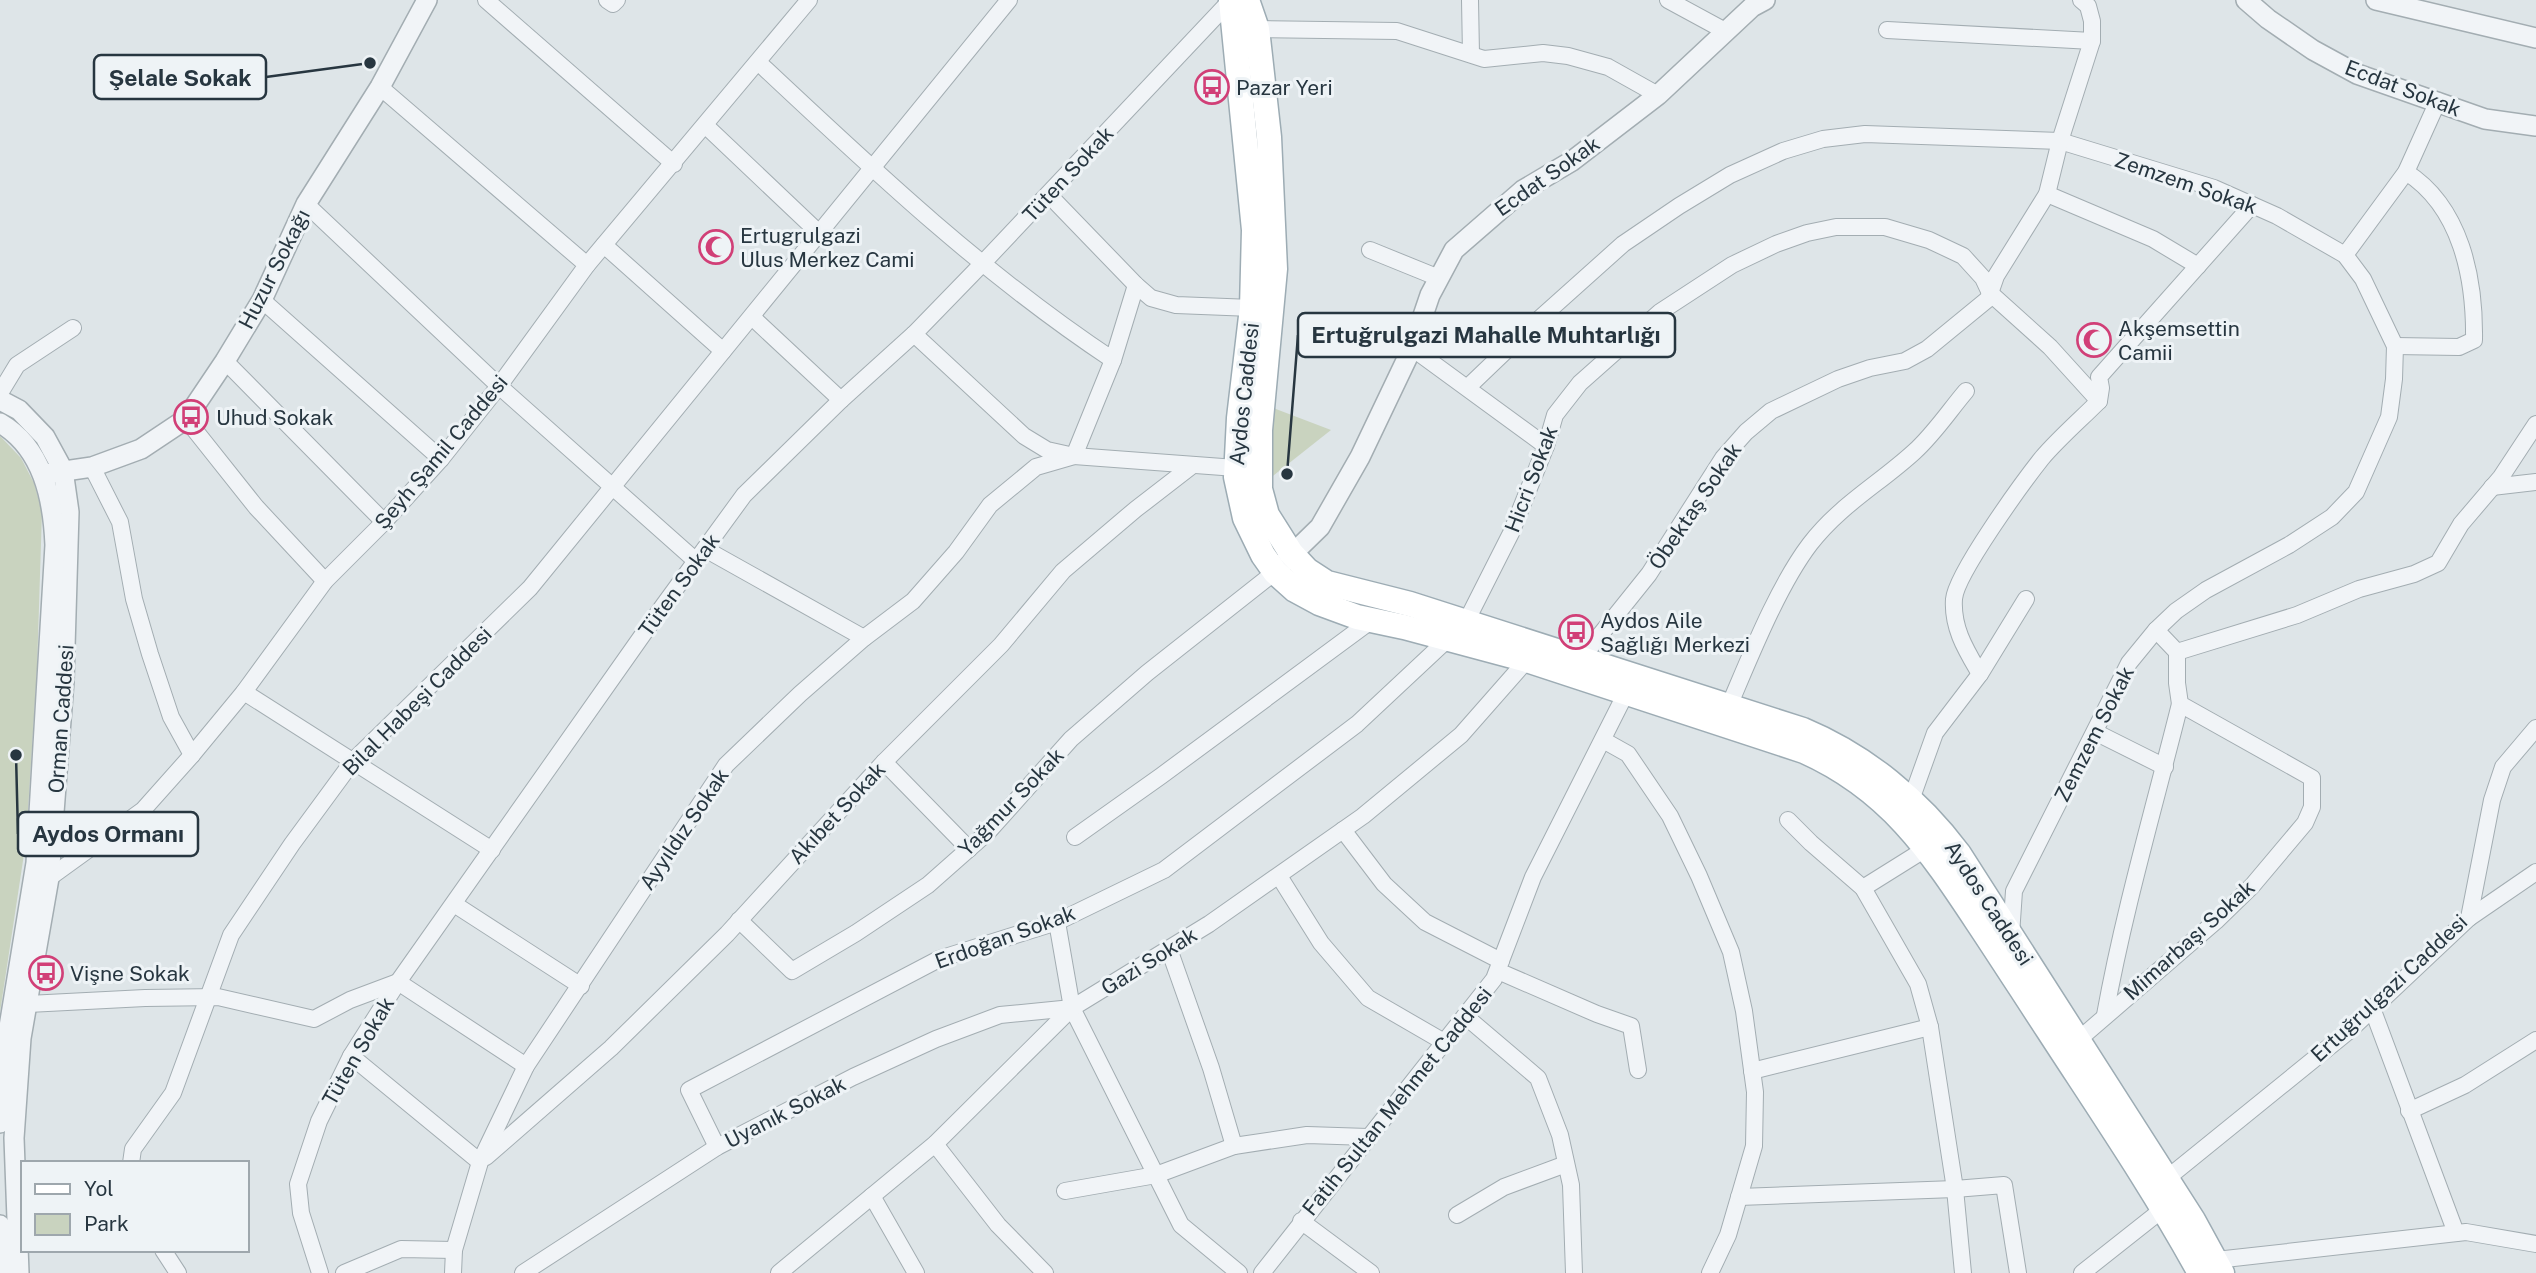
<svg xmlns="http://www.w3.org/2000/svg" width="2536" height="1273" font-family="'Public Sans',sans-serif">
<style>
.green{fill:#c9d3bf}
.lines{fill:none;stroke-linecap:round;stroke-linejoin:round}
.minor-casing{stroke:#a3adb2;stroke-width:18}
.tertiary-casing{stroke:#a3adb2;stroke-width:22}
.primary-casing{stroke:#9dacb4;stroke-width:27}
.minor{stroke:#f1f4f7;stroke-width:16}
.tertiary{stroke:#f1f4f7;stroke-width:19}
.primary{stroke:#fff;stroke-width:24}
.labels{text-anchor:middle;dominant-baseline:central;stroke-width:6;stroke-linejoin:round;paint-order:stroke}
.poi-label{font-size:21px;fill:#273640;stroke:#eef3f6;text-anchor:start}
.street-label{font-size:21px;fill:#273640;stroke:#eef3f6}
.leader{fill:none;stroke:#273640;stroke-width:2.5}
.callout-dot{fill:#273640;stroke:#eef3f6;stroke-width:2.5}
.callout{fill:#eef3f6;stroke:#273640;stroke-width:2.5}
.callout-label{font-size:23px;text-anchor:middle;font-weight:bold;fill:#273640}
</style>
<rect width="100%" height="100%" fill="#dee5e8"/>
<!-- green -->
<g class="green">
<path d="M1268,406L1331,430L1269,479Z"/>
<path d="M0,436L21,458L34,483L42,512L37,669L26,841L0,1012Z"/>
</g>
<g class="lines">
<!-- minor casing -->
<g class="minor-casing">
<g id="minor">
<path d="M486,0L674,164"/>
<path d="M607,0L613,4L617,0"/>
<path d="M1470,0L1471,54"/>
<path d="M1668,0L1727,32"/>
<path d="M1257,29L1397,31L1484,59L1543,53L1568,56L1608,67L1658,95"/>
<path d="M1887,30L2092,41"/>
<path d="M758,62C871,168 983,274 1113,360L1136,285"/>
<path d="M380,87L587,265"/>
<path d="M705,125L819,233"/>
<path d="M2047,194L2153,239L2198,266"/>
<path d="M1049,195L1136,285L1151,298L1176,305L1252,308"/>
<path d="M306,204L499,386L696,561"/>
<path d="M604,245L723,351"/>
<path d="M1370,250L1439,278"/>
<path d="M2345,255L2406,172L2438,101"/>
<path d="M262,300L441,459"/>
<path d="M752,317L841,400"/>
<path d="M914,334L1024,436L1047,450L1074,456L1236,468"/>
<path d="M2395,346L2459,347L2474,340C2475,278 2461,207 2406,172"/>
<path d="M1412,348L1546,446"/>
<path d="M225,361L384,522"/>
<path d="M1468,387L1537,321L1623,244L1679,206L1730,175L1783,151L1823,139L1865,134L2060,141L2214,188L2277,216L2345,255L2363,279L2395,346L2394,379L2389,417L2356,492L2332,517L2289,545L2206,590L2176,611L2156,630L2129,663L2014,891L2011,935"/>
<path d="M0,393L17,365L73,328"/>
<path d="M186,419L256,507L325,581"/>
<path d="M92,467L120,522L134,599L150,654L171,717L192,755"/>
<path d="M2492,487L2536,482"/>
<path d="M705,549L864,638"/>
<path d="M1466,622L1511,533L1546,446L1555,415L1580,383L1660,312L1732,265L1776,244L1807,233L1836,227H1885L1929,240L1963,256L1983,278L1990,293L2050,347L2099,401"/>
<path d="M2177,652L2297,615L2359,589L2414,574L2438,563L2461,524L2501,477L2536,424"/>
<path d="M1580,660L1649,574L1723,458L1746,432L1771,411L1838,379L1870,368L1905,361L1927,349L1988,299L1996,276L2047,194L2060,141L2092,41V21L2088,6L2081,0"/>
<path d="M1980,674C1966,650 1952,628 1954,599C1956,574 2023,482 2042,458C2059,438 2080,420 2099,401L2101,388L2099,377L2252,205"/>
<path d="M244,692L492,850"/>
<path d="M1729,706C1750,657 1778,586 1810,544C1840,505 1879,484 1914,452C1934,434 1949,411 1966,391"/>
<path d="M2095,732L2165,767"/>
<path d="M1603,740L1628,754L1670,816L1699,876L1731,952L1744,1011L1755,1092L1754,1146L1728,1235L1710,1273"/>
<path d="M884,762L969,849"/>
<path d="M1911,800L1935,733L1980,674L2026,599"/>
<path d="M1788,820L1811,843L1863,888L1918,984L1930,1027L1955,1189L1963,1273"/>
<path d="M1343,830L1384,884L1425,922L1501,961"/>
<path d="M1075,837L1161,776L1372,620"/>
<path d="M1279,876L1321,943L1368,998L1444,1042"/>
<path d="M49,878L143,810L192,755L244,692L325,581L384,522L441,459L499,386L587,265L809,0"/>
<path d="M1863,888L1927,848"/>
<path d="M454,904L581,986"/>
<path d="M2469,918L2536,872"/>
<path d="M739,920L792,971L856,933L928,885L988,832L1071,739L1147,673L1275,572"/>
<path d="M1057,922L1072,1008L1181,1225L1239,1273"/>
<path d="M1169,949L1211,1068L1234,1146"/>
<path d="M1498,971L1597,1014L1631,1026L1638,1070"/>
<path d="M28,1004L145,998L218,997L314,1019L350,1000L398,982L526,1066"/>
<path d="M2372,1008L2456,1233"/>
<path d="M2105,1015C2124,910 2154,808 2180,704"/>
<path d="M1465,1016L1538,1078L1560,1135L1571,1185L1574,1273"/>
<path d="M2077,1041L2216,921L2252,886L2305,823L2312,807V778L2180,704L2177,683V652L2156,630"/>
<path d="M351,1056L480,1162"/>
<path d="M1752,1071L1930,1027"/>
<path d="M2409,1111L2465,1085L2536,1040"/>
<path d="M935,1144L998,1225L1045,1273"/>
<path d="M717,1147L689,1090L939,959L1057,922L1164,870L1357,724L1449,638"/>
<path d="M486,1157L611,1048L727,934L884,762L1001,645L1063,571L1136,509L1193,465"/>
<path d="M131,1163L133,1149L173,1093L231,935L292,844L353,761L530,588L1009,0"/>
<path d="M2160,1184L2350,1030L2469,918L2492,800L2503,767L2536,728"/>
<path d="M1065,1191L1156,1175L1234,1146L1307,1135L1368,1137"/>
<path d="M872,1196L916,1273"/>
<path d="M1739,1197L1955,1189L2004,1185L2018,1273"/>
<path d="M1457,1215L1504,1187L1566,1164"/>
<path d="M1301,1221L1371,1273"/>
<path d="M163,1250L178,1273"/>
<path d="M2216,1260L2466,1232L2536,1244"/>
<path d="M320,1273L301,1213L298,1184L319,1121L351,1056L398,982L663,606L744,495L841,400L914,334L982,264L1231,0"/>
<path d="M344,1273L401,1249L454,1250"/>
<path d="M453,1273L454,1250L480,1162L526,1066L726,765L800,694L864,638L913,601L956,552L990,505L1036,467L1074,456L1113,360"/>
<path d="M523,1273L717,1147L853,1077L936,1039L1000,1015L1072,1008"/>
<path d="M779,1273L935,1144L1072,1008L1209,924L1363,816L1461,735L1527,660"/>
<path d="M1262,1273L1494,979L1533,877L1629,687"/>
<path d="M2082,1273L2163,1209"/>
</g>
</g>
<!-- tertiary casing -->
<g class="tertiary-casing">
<g id="tertiary">
<path d="M2246,0L2268,19L2313,50L2357,74L2485,119L2536,126"/>
<path d="M2376,0L2536,38"/>
<path d="M0,400L19,410L45,437L63,470L69,512L64,681L49,878L21,1038L14,1138L19,1273"/>
<path d="M0,423C43,448 53,499 55,545L36,863L7,1039L2,1075L0,1123"/>
<path d="M51,473L92,467L141,449L186,419L225,361L262,300L306,204L380,87L427,0"/>
<path d="M1282,564L1320,527L1360,457L1412,348L1430,295L1454,250L1523,190L1572,161L1658,95L1752,7L1765,0"/>
<path d="M0,1225L3,1273"/>
</g>
</g>
<!-- primary casing -->
<g class="primary-casing">
<g id="primary">
<path d="M1231,0L1254,230L1252,308L1239,418L1236,477L1245,518L1263,555L1275,572L1295,590L1319,603L1357,617L1404,627L1527,660L1804,751C1889,789 1929,849 1978,923C2002,959 2025,995 2048,1030C2100,1110 2154,1189 2200,1273"/>
<path d="M1247,0L1257,29L1269,137L1275,269L1260,430V489L1267,515L1291,553L1307,570L1327,583L1410,604L1803,730C1865,756 1919,800 1959,854L2193,1220L2222,1273"/>
</g>
</g>
<!-- minor -->
<use href="#minor" class="minor"/>
<!-- tertiary -->
<use href="#tertiary" class="tertiary"/>
<!-- primary -->
<use href="#primary" class="primary"/>
</g>
<!-- icons -->
<defs>
<g id="bus-ring" transform="scale(1.75)"><circle r="9.5" fill="#eef3f6" stroke="#d13f77" stroke-width="1.5"/><path d="M-5-6H5V4H4V6H2V4H-2V6H-4V4H-5ZM-3.5-4V0h7V-4ZM-3.5 1.2v1.5H-2V1.2ZM2 1.2v1.5H3.5V1.2Z" fill="#d13f77"/></g>
<g id="mosque-ring" transform="scale(1.75)"><circle r="9.5" fill="#eef3f6" stroke="#d13f77" stroke-width="1.5"/><path d="M3.5-4.9A6 6 0 1 0 3.5 4.9A5 5 0 1 1 3.5-4.9Z" fill="#d13f77"/></g>
</defs>
<g fill-rule="evenodd">
<use href="#bus-ring" x="1212" y="87"/>
<use href="#mosque-ring" x="716" y="247"/>
<use href="#mosque-ring" x="2094" y="340"/>
<use href="#bus-ring" x="191" y="417"/>
<use href="#bus-ring" x="1576" y="632"/>
<use href="#bus-ring" x="46" y="973"/>
</g>
<g class="labels">
<!-- poi labels -->
<g class="poi-label">
<text x="1236" y="87">Pazar Yeri</text>
<text x="740" y="235">Ertugrulgazi<tspan x="740" dy="24">Ulus Merkez Cami</tspan></text>
<text x="2118" y="328">Akşemsettin<tspan x="2118" dy="24">Camii</tspan></text>
<text x="216" y="417">Uhud Sokak</text>
<text x="1600" y="620">Aydos Aile<tspan x="1600" dy="24">Sağlığı Merkezi</tspan></text>
<text x="70" y="973">Vişne Sokak</text>
</g>
<!-- street labels -->
<g class="street-label">
<text transform="translate(2403 88) rotate(21)">Ecdat Sokak</text>
<text transform="translate(1068 174) rotate(-47)">Tüten Sokak</text>
<text transform="translate(1547 176) rotate(-35)">Ecdat Sokak</text>
<text transform="translate(2186 183) rotate(19)">Zemzem Sokak</text>
<text transform="translate(274 269) rotate(-63)">Huzur Sokağı</text>
<text transform="translate(1244 394) rotate(-84)">Aydos Caddesi</text>
<text transform="translate(441 452) rotate(-50)">Şeyh Şamil Caddesi</text>
<text transform="translate(1531 479) rotate(-69)">Hicri Sokak</text>
<text transform="translate(1695 506) rotate(-56)">Öbektaş Sokak</text>
<text transform="translate(679 585) rotate(-54)">Tüten Sokak</text>
<text transform="translate(417 701) rotate(-45)">Bilal Habeşi Caddesi</text>
<text transform="translate(61 719) rotate(-86)">Orman Caddesi</text>
<text transform="translate(2094 734) rotate(-63)">Zemzem Sokak</text>
<text transform="translate(1011 802) rotate(-46)">Yağmur Sokak</text>
<text transform="translate(837 813) rotate(-47)">Akıbet Sokak</text>
<text transform="translate(684 829) rotate(-56)">Ayyıldız Sokak</text>
<text transform="translate(1989 903) rotate(57)">Aydos Caddesi</text>
<text transform="translate(1005 937) rotate(-20)">Erdoğan Sokak</text>
<text transform="translate(2189 940) rotate(-42)">Mimarbaşı Sokak</text>
<text transform="translate(1149 961) rotate(-32)">Gazi Sokak</text>
<text transform="translate(2389 988) rotate(-43)">Ertuğrulgazi Caddesi</text>
<text transform="translate(358 1051) rotate(-60)">Tüten Sokak</text>
<text transform="translate(1397 1101) rotate(-51)">Fatih Sultan Mehmet Caddesi</text>
<text transform="translate(785 1112) rotate(-27)">Uyanık Sokak</text>
</g>
</g>
<!-- callouts -->
<path class="leader" d="M370 63L266 77M1287 474L1298 335M16 755L18 834"/>
<g class="callout-dot">
<circle cx="370" cy="63" r="7"/>
<circle cx="1287" cy="474" r="7"/>
<circle cx="16" cy="755" r="7"/>
</g>
<g class="callout">
<rect x="94" y="55" width="172" height="44" rx="7"/>
<rect x="1298" y="313" width="377" height="44" rx="7"/>
<rect x="18" y="812" width="180" height="44" rx="7"/>
</g>
<g class="callout-label">
<text x="180" y="86">Şelale Sokak</text>
<text x="1486" y="343">Ertuğrulgazi Mahalle Muhtarlığı</text>
<text x="108" y="842">Aydos Ormanı</text>
</g>
<!-- legend -->
<rect x="21" y="1161" width="228" height="91" fill="#eef3f6" stroke="#9ea7ad" stroke-width="2"/>
<rect x="35" y="1184" width="35" height="10" fill="#ffffff" stroke="#9ea7ad" stroke-width="2"/>
<text x="84" y="1196" font-size="21" fill="#273640">Yol</text>
<rect x="35" y="1214" width="35" height="21" fill="#c9d3bf" stroke="#9ea7ad" stroke-width="2"/>
<text x="84" y="1231" font-size="21" fill="#273640">Park</text>
</svg>
